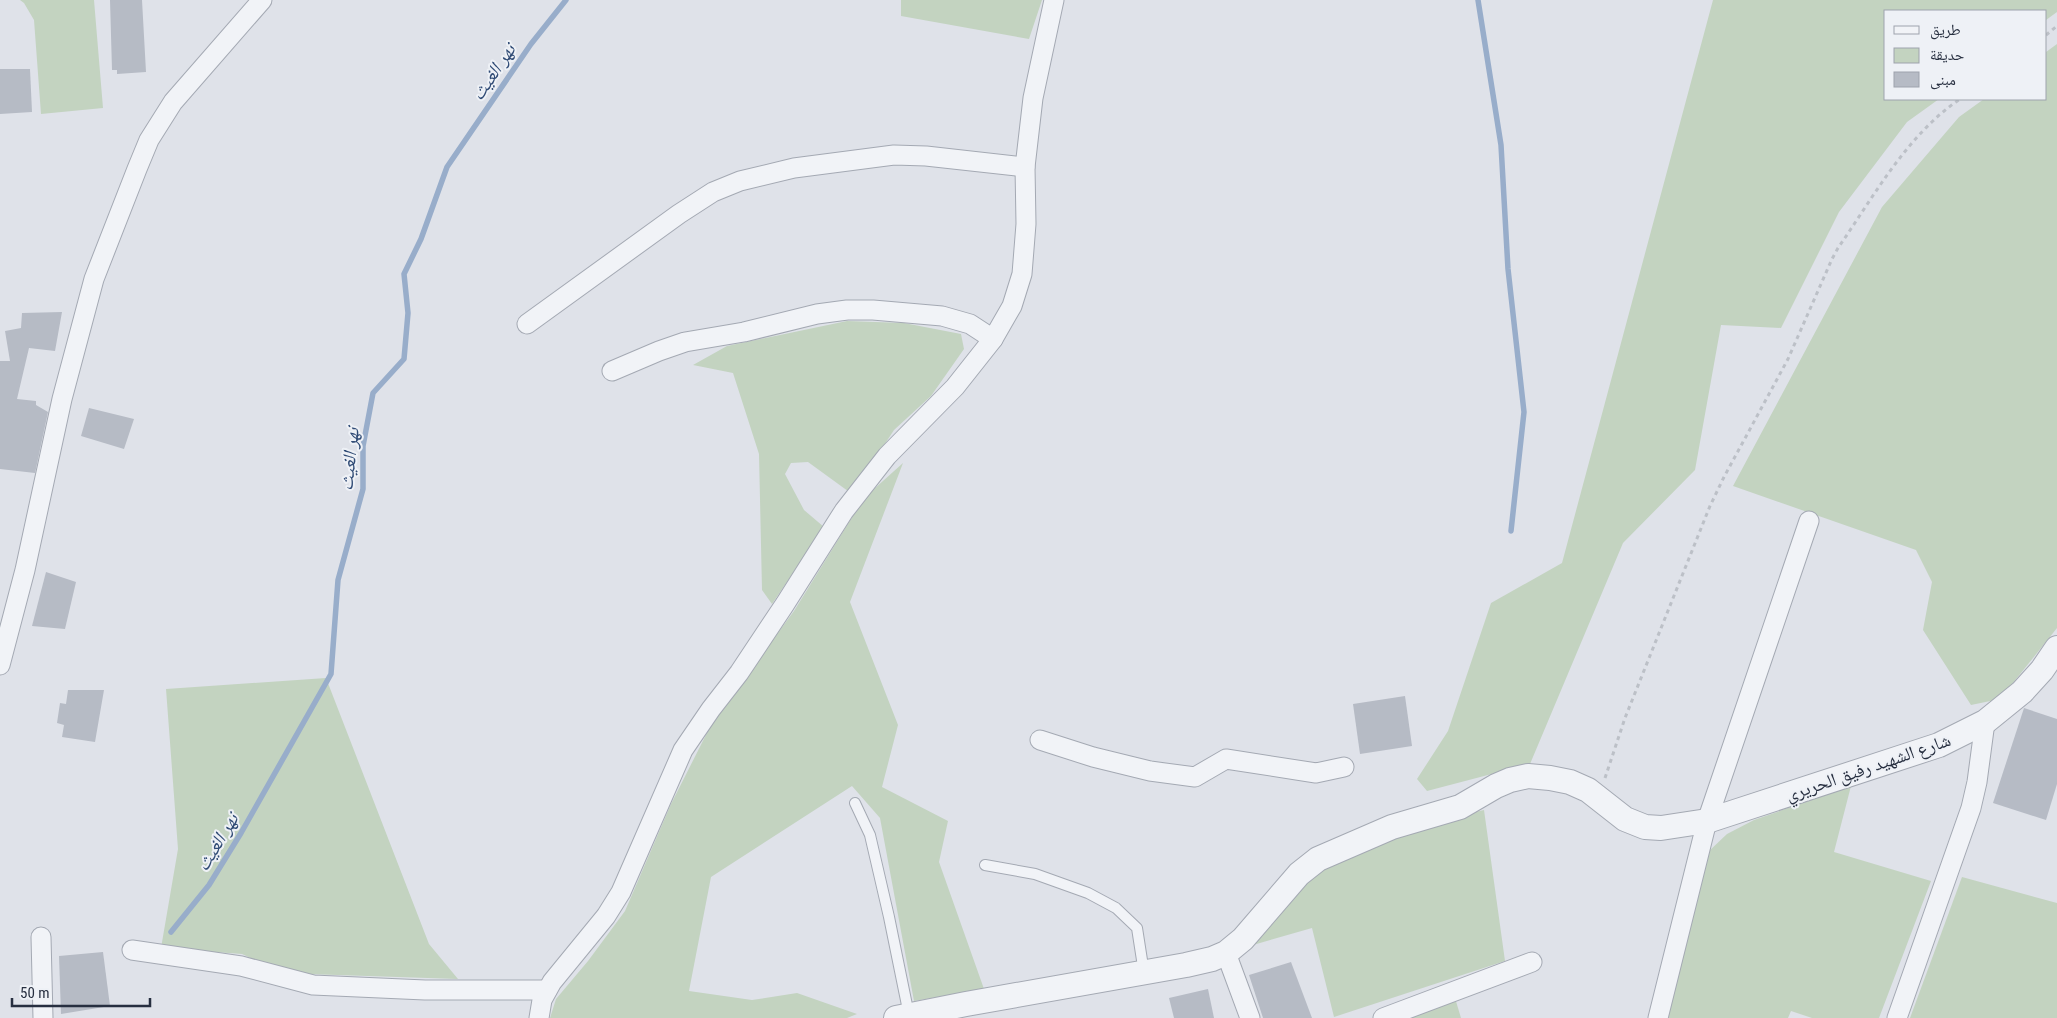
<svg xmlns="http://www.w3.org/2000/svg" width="2057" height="1018" font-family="'Roboto Condensed','Noto Naskh Arabic',sans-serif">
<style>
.green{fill:#c3d3c0}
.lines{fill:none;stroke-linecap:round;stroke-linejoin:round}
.stream{stroke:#98adca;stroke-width:5.5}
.building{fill:#b6bbc5}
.service-casing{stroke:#a4a9b3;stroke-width:12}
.minor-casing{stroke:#a4a9b3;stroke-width:21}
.tertiary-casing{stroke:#a4a9b3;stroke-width:26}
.path{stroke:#bcc0c7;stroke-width:3;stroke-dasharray:4 4;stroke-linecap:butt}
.service{stroke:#f1f3f7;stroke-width:10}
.minor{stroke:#f1f3f7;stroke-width:19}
.tertiary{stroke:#f1f3f7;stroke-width:24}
.labels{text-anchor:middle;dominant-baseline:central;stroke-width:4;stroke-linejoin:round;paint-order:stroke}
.street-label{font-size:18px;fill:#272f40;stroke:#eef1f6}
.water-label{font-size:19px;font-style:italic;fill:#304b75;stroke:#eef1f6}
</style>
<rect width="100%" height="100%" fill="#dfe2e9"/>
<!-- green -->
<g class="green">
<path d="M20,0H94L103,108L41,114L34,20L24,3Z"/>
<path d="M901,0H1042L1029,39L901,16Z"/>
<path d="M1713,0H2057V12L2046,20V11H1886V99H1939L1907,122L1839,212L1781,328L1721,325L1695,470L1623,543L1530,764L1427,791L1417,779L1448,731L1491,603L1562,563Z"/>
<path d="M2057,44V628L2000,699L1971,705L1923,630L1932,582L1916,550L1733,486L1882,207L1959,117L1984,99H2046V52Z"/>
<path d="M847,321L904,323L961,334L964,349L931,396L894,430L852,494L808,462L791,463L785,474L804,510L824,527L772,604L762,590L759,454L733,373L693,365L727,346Z"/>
<path d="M903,463L850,602L898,725L882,787L948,821L939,862L984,989L914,1001L880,818L852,786L711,877L689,991L752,1000L797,993L857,1014L847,1018H550L556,999L588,961L625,911L671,804L713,721L794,611L864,498Z"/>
<path d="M326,678L429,944L458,979L307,974L266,965L242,954L161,948L178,849L166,689Z"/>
<path d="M1851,786L1834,852L1931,881L1879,1018H1812L1791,1011L1788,1018H1666L1708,852L1727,834L1754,820Z"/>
<path d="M1484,810L1505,961L1334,1017L1312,928L1253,945L1291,895L1332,861L1458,816Z"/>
<path d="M1962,877L2057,903V1018H1910Z"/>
<path d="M1455,998L1461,1018H1401Z"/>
</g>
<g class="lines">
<!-- stream -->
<g class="stream">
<path d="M1478,0L1501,145L1508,269L1524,412L1511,531"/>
<path d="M171,932L209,885L241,833L331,674L338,580L363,489V446L373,393L404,359L408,313L404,274L421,239L447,167L531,44L566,0"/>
</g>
</g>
<!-- building -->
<g class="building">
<path d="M110,0H142L146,72L117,74V70H112Z"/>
<path d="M0,69H30L32,112L0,114Z"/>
<path d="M62,312L55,351L29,348L17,399L36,401V405L48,412L35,473L0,469V361H10L5,331L21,328L22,313Z"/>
<path d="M89,408L134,419L124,449L81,436Z"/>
<path d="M46,572L76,582L65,629L32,626Z"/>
<path d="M68,690H104L95,742L62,737L64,725L57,723L60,703L66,704Z"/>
<path d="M1405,696L1412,746L1360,754L1353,704Z"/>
<path d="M2024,708L2057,719V784L2046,820L1993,803Z"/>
<path d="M103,952L110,1006L61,1014L59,956Z"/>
<path d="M1291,962L1312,1018H1263L1249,975Z"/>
<path d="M1208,989L1214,1018H1174L1169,998Z"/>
</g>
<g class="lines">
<!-- service casing -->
<g class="service-casing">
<g id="service">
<path d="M855,803L870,835L889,917L909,1015"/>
<path d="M985,865L1035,874L1088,893L1116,908L1137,928L1144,973"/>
</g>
</g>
<!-- minor casing -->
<g class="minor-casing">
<g id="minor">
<path d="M527,324L679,214L713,192L740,181L794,168L894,155L926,156L1025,167"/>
<path d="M612,371L659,351L685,342L744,332L817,314L847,310H873L942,316L970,324L993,339"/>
<path d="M0,665L25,570L62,399L94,279L137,169L149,140L173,102L262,0"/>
<path d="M1040,740L1093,757L1150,771L1195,777L1226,759L1316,773L1344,767"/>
<path d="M41,937L43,1018"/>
<path d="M132,950L241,966L313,985L425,990H547"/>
<path d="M1226,953L1250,1018"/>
<path d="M539,1018L542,1000L552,982L606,916L621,892L683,750L711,709L739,673L785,604L844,511L887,456L955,387L993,339L1012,306L1022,274L1026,224L1025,167L1033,98L1054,0"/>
<path d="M1383,1018L1532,962"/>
<path d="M1658,1018L1707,821L1809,521"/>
<path d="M1897,1018L1971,808L1977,782L1985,722"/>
</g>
</g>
<!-- tertiary casing -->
<g class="tertiary-casing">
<path id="tertiary" d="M896,1018L966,1004L1186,965L1212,959L1226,953L1243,939L1299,874L1318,859L1392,827L1460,807L1496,786L1510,780L1528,776L1550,778L1570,782L1588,790L1625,819L1645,827L1661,828L1707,821L1939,745L1985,722L2022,692L2042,670L2057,648"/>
</g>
<!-- path -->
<g class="path">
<path d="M2046,35L2057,26"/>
<path d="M1605,778L1625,718L1710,506L1724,477L1788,359L1832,259L1838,248C1874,196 1907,135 1960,99"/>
</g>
<!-- service -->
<use href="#service" class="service"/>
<!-- minor -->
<use href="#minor" class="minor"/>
<!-- tertiary -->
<use href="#tertiary" class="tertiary"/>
</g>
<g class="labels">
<!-- street labels -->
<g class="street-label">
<text transform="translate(1868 767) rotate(-19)">شارع الشهيد رفيق الحريري</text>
</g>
<!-- water labels -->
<g class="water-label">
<text transform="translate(493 72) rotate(-56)">نهر الغيث</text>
<text transform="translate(349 459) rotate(-84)">نهر الغيث</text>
<text transform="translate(217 842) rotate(-59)">نهر الغيث</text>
</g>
</g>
<!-- legend -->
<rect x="1884" y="10" width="162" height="90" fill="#eef1f6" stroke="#9ea3ad"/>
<rect x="1894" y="26" width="25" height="8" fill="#f1f3f7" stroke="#9ea3ad"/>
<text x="1930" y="35" font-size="15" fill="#272f40">طريق</text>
<rect x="1894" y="48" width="25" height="15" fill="#c3d3c0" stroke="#9ea3ad"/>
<text x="1930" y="60" font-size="15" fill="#272f40">حديقة</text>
<rect x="1894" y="72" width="25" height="15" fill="#b6bbc5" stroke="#9ea3ad"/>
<text x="1930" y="85" font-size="15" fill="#272f40">مبنى</text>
<!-- scale -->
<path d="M12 998v8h138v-8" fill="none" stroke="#272f40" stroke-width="2.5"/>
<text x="20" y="998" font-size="15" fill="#272f40" stroke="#eef1f6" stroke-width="4" paint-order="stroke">50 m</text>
</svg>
